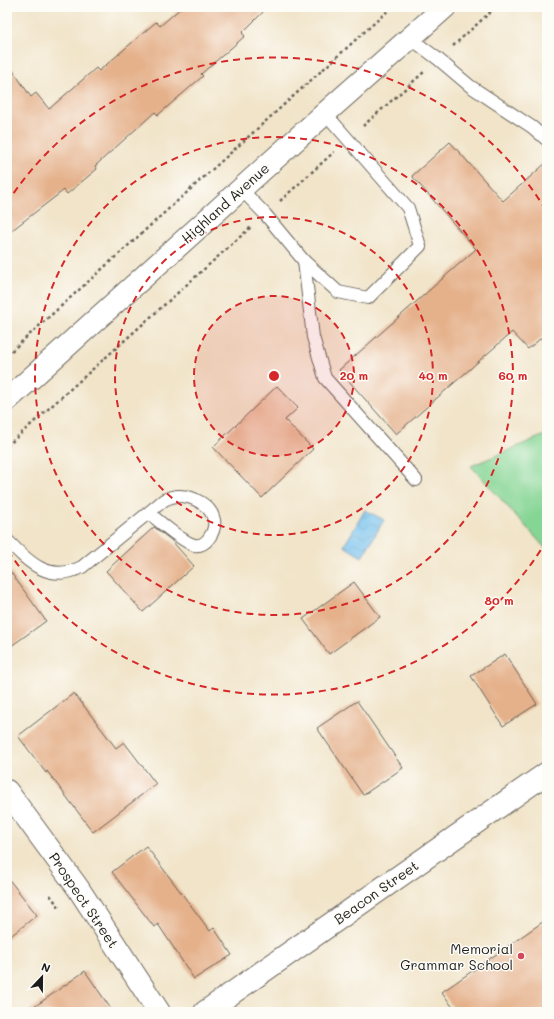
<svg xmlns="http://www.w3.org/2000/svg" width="554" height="1019" font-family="Mali,sans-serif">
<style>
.green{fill:#85d594;stroke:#507858}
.water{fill:url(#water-waves);stroke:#486e85}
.building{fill:#e5b18b}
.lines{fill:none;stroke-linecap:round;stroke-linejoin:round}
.lane-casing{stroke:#676259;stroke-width:14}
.street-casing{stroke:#676259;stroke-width:24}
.secondary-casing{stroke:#676259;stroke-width:24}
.path{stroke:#676259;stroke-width:2.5;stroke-dasharray:3 3;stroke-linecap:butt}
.lane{stroke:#fff;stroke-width:12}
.street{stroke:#fff;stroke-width:22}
.secondary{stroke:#fff;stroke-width:22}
.ring{fill:none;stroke:#d62828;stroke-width:2;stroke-dasharray:7 5}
.poi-dot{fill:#d1495b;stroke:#fdfcf7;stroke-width:1.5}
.labels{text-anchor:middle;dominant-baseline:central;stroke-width:3;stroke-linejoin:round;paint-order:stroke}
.street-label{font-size:14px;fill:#1c1c1c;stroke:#fdfcf7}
.poi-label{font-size:14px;fill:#1c1c1c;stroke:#fdfcf7;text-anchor:end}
.centre{fill:#d62828;stroke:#fdfcf7;stroke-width:2}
.ring-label{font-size:12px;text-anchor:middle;font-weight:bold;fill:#d62828;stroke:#fdfcf7;stroke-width:3;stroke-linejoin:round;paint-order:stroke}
</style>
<defs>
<pattern id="water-waves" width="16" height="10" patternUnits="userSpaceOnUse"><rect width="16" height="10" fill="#74c1ee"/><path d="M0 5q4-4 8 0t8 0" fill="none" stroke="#64a5cc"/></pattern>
</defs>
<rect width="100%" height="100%" fill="#fdfcf7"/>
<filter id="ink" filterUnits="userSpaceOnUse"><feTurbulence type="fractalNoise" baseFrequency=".025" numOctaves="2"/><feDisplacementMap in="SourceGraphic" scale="8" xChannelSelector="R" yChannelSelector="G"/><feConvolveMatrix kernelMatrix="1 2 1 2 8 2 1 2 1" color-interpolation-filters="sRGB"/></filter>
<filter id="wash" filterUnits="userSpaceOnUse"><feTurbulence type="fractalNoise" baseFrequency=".012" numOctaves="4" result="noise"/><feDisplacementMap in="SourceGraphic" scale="16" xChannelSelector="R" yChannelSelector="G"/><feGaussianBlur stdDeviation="0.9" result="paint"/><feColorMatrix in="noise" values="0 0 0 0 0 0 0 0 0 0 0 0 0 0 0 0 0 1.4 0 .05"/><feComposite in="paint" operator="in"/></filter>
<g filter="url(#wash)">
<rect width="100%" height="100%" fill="#f1e4c9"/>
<!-- green -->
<path class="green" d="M547,434V550L471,466Z"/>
<!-- water -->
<path class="water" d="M365,510L384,520L362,557L344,546Z"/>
<g id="blocks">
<!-- building -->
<g class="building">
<path d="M182,7H268L242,33L245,36L201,74L203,76L158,115L155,112L95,166L97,169L67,194L64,190L7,234V62L31,97L36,93L49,109L96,68L99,71L156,22L160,26Z"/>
<path d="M450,142L503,201L547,162V333L528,349L512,332L396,434L339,370L476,249L412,176Z"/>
<path d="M277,386L298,408L285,420L313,449L262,498L213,447Z"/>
<path d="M154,527L171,540L194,566L143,612L106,571Z"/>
<path d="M7,567L46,621L7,649Z"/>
<path d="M354,582L380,617L329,654L303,619Z"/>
<path d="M505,654L537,704L503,726L471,676Z"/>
<path d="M74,693L116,748L124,742L156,784L93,832L47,771L46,773L18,736Z"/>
<path d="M357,701L403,768L363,795L317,728Z"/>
<path d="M146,846L210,931L214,928L232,955L194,979L158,924L154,927L112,872Z"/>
<path d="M7,877L37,915L7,939Z"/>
<path d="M547,919V1012H456L442,992Z"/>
<path d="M85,971L113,1012H27Z"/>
</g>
</g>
</g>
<g filter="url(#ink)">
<use href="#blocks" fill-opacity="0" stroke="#676259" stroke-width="1"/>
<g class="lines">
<!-- lane casing -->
<g class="lane-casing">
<g id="lane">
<path d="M410,38L438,59L470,86L532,127L547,140"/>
<path d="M241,189L265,214L304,261L338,292L368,298L420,246L408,208L325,113"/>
<path d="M304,261L313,337L325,378L416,480"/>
<path d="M7,540C29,563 49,583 82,567L164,500C168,498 174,496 179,496C193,496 211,505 214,520C216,531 206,548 194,545C181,541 160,522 149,513"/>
</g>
</g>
<!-- street casing -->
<g class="street-casing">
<g id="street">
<path d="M7,791L78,888L159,1012"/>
<path d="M205,1012L547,773"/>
</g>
</g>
<!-- secondary casing -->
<g class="secondary-casing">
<path id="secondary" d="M7,400L331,108L445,7"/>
</g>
<!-- path -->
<g class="path">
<path d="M453,46L496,7"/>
<path d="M363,126L424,72"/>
<path d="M280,201L334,152"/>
<path d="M7,355L392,7"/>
<path d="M7,446L251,227"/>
<path d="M50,895L59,907"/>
</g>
<!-- lane -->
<use href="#lane" class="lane"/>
<!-- street -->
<use href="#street" class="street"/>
<!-- secondary -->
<use href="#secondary" class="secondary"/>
</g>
</g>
<!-- distance rings -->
<circle cx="274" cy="376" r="80" fill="#d62828" fill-opacity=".12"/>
<g class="ring">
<circle cx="274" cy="376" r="80"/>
<circle cx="274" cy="376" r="159"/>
<circle cx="274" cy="376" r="239"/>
<path d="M547 540A318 318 0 0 1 7 549M7 203A318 318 0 0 1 547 212"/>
</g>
<!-- markers -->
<circle class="poi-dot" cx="521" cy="956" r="4"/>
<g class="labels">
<!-- street labels -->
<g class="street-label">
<text transform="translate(225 203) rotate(-42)">Highland Avenue</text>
<text transform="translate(376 892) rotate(-35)">Beacon Street</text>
<text transform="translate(84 900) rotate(56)">Prospect Street</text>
</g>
<!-- poi labels -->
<g class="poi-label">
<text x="513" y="948">Memorial<tspan x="513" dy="16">Grammar School</tspan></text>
</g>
</g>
<circle cx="274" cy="376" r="6" class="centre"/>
<g class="ring-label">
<text x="354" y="380">20 m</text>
<text x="433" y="380">40 m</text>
<text x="513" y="380">60 m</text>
<text x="499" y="605">80 m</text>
</g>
<!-- margin -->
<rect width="554" height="1019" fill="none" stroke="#fdfcf7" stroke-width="24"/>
<!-- north arrow -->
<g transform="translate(42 977) rotate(22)" stroke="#fdfcf7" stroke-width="3" paint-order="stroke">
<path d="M0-3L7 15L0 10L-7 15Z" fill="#1c1c1c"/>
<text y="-6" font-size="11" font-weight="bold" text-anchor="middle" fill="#1c1c1c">N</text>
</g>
</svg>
